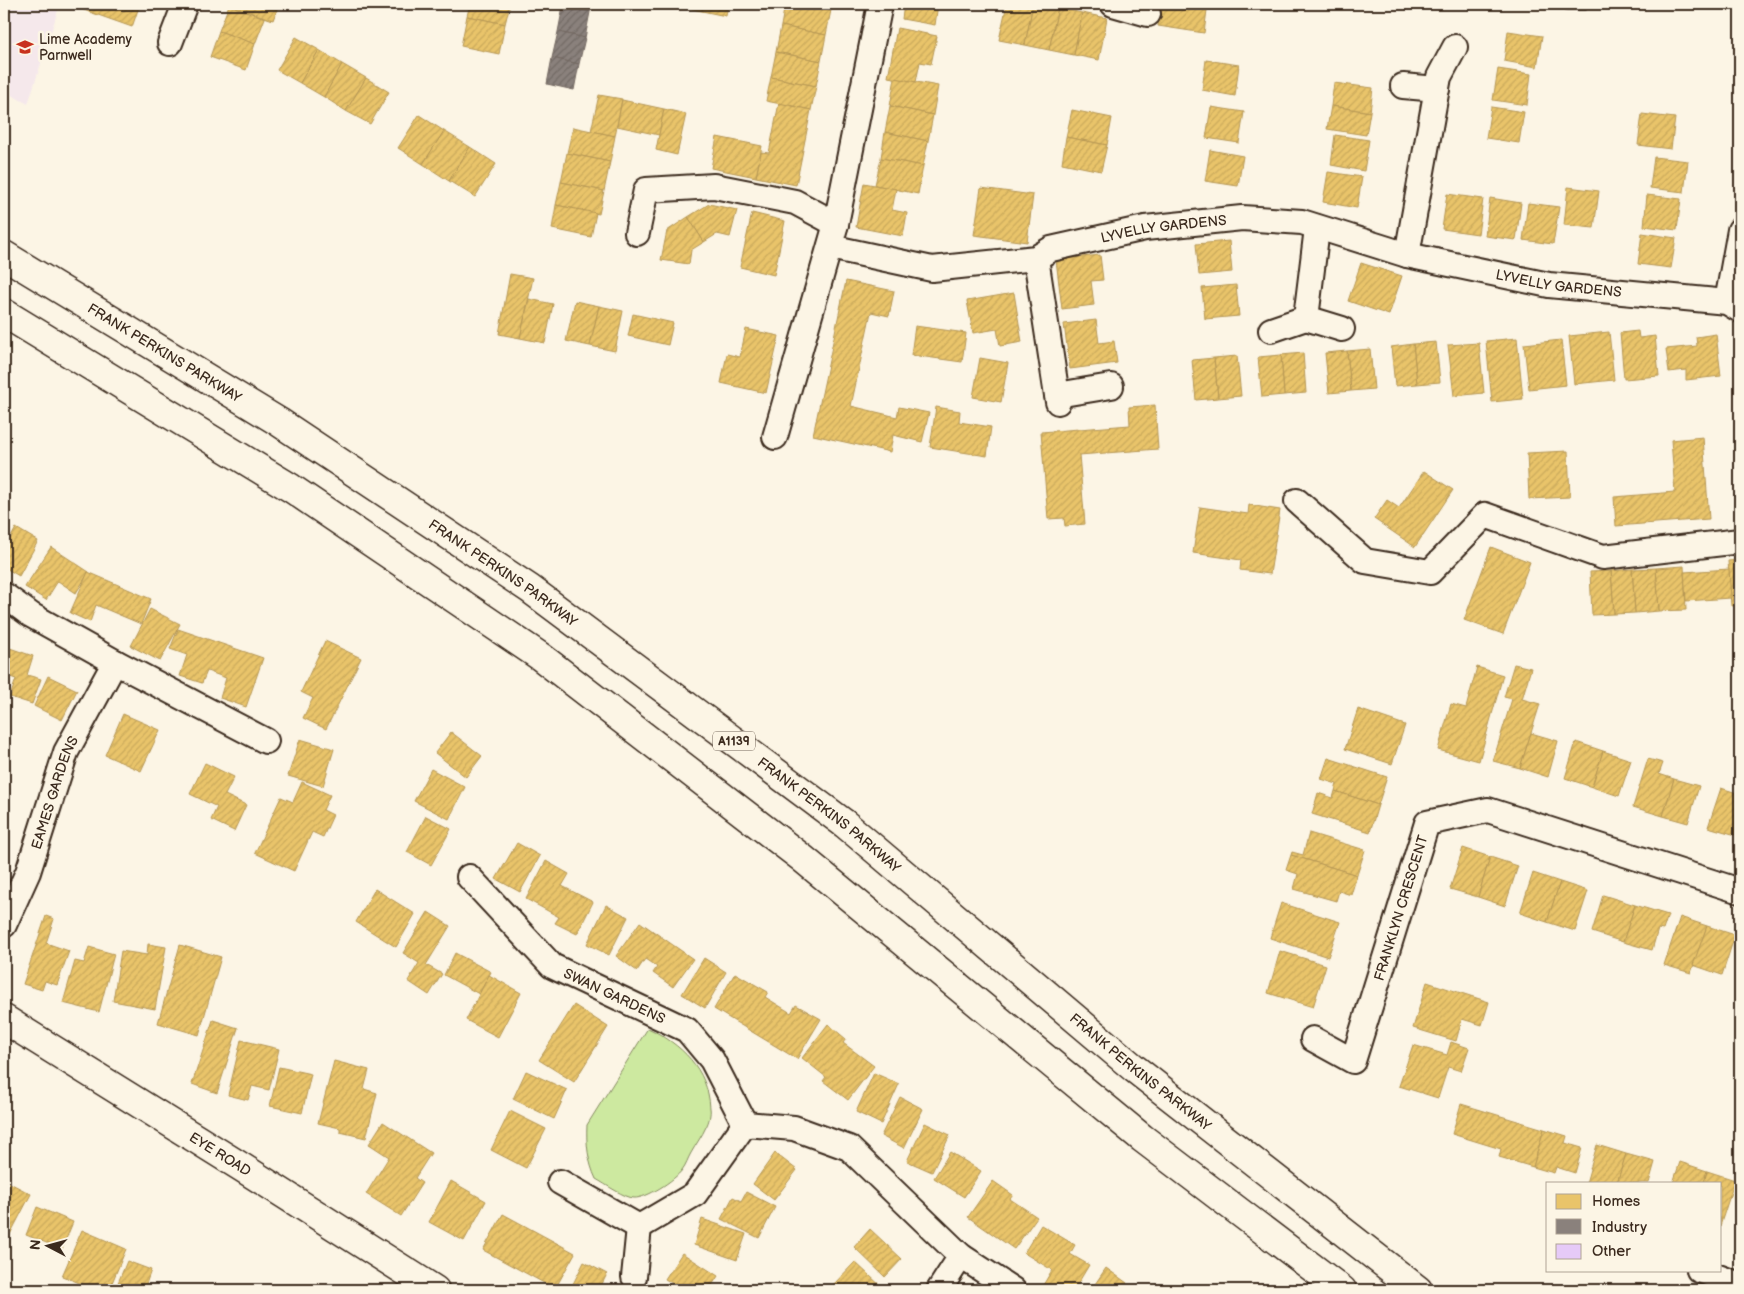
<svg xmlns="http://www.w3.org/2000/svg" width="1744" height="1294" font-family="'Balsamiq Sans',sans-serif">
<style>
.built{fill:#f5e8eb}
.grass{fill:#cde9a0;stroke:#848a5f}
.homes{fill:url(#homes-hatch);stroke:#b59653}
.industry{fill:url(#industry-hatch);stroke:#726760}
.building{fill:url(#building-hatch);stroke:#3b2a1e}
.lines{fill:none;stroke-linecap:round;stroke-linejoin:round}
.street-casing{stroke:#3b2a1e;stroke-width:28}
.secondary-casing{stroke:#3b2a1e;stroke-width:31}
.highway-casing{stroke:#3b2a1e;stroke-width:31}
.street{stroke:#fcf5e5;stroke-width:24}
.secondary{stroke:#fcf5e5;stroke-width:28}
.highway{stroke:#fcf5e5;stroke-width:28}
.labels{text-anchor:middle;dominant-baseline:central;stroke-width:5;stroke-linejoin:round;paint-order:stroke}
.shield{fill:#fcf5e5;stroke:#75675a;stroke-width:1}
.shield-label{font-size:12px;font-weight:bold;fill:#3b2a1e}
.poi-label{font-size:14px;fill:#3b2a1e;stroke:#fcf5e5;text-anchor:start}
.street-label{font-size:14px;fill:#3b2a1e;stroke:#fcf5e5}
</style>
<defs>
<pattern id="homes-hatch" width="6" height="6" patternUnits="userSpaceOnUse" patternTransform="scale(1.25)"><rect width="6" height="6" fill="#e9c46a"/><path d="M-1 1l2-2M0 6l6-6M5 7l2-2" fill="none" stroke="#c9a95b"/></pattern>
<pattern id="industry-hatch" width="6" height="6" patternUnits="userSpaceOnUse" patternTransform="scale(1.25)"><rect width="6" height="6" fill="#8a817c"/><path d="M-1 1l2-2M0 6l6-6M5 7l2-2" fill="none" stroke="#726a65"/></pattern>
<pattern id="building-hatch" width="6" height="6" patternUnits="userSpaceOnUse" patternTransform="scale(1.25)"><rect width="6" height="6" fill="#e6caf8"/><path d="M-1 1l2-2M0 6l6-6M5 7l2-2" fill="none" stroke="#c6aed4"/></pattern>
</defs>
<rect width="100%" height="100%" fill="#fcf5e5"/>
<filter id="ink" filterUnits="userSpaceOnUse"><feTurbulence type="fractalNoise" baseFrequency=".02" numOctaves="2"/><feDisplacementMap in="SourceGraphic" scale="10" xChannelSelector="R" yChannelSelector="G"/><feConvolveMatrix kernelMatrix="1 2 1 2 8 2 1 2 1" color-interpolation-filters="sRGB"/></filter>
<g filter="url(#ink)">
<!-- built -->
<path class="built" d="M4,4H60L28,104L4,91Z"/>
<!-- grass -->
<path class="grass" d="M648,1028C681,1044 708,1069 710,1108C711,1113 709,1122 706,1127C702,1136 696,1144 691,1153C688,1158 686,1165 682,1170C675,1180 646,1199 634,1198C625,1198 605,1184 596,1179C588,1162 586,1144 587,1125Z"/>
<!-- homes -->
<g class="homes">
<path d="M67,4H140L132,27Z"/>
<path d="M237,4H279L273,20L235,7Z"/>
<path d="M470,4H510L505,24L467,16Z"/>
<path d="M678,4H703L702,11L678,6Z"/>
<path d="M703,4H728L726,16L702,11Z"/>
<path d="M785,4L832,5L826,35L781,26Z"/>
<path d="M904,4H938L935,25L902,19Z"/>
<path d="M1007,4H1033L1025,45L999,40Z"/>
<path d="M1033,4L1058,8L1049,50L1025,45Z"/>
<path d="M1161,4H1192V8L1207,10L1204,33L1158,26Z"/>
<path d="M229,5L265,18L255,44L219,31Z"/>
<path d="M1058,8L1082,13L1074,55L1049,50Z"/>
<path d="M1082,13L1107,18L1099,60L1074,55Z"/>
<path d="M467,16L505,24L499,54L461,46Z"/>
<path d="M781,26L826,35L821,61L776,52Z"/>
<path d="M897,28L937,36L931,64L920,62L916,82L888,77Z"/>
<path d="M219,31L255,44L246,70L210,57Z"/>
<path d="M1508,31L1542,36L1537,67L1504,61Z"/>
<path d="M296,37L319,50L300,83L277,70Z"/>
<path d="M319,50L342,64L324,97L300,83Z"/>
<path d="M776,52L821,61L816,86L771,77Z"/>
<path d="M1206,60L1239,65L1235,96L1202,90Z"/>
<path d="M342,64L366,78L346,111L324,97Z"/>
<path d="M1498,69L1531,74L1527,105L1493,100Z"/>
<path d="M771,77L816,86L811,110L766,101Z"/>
<path d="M366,78L389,92L370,124L346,111Z"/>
<path d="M895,78L938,86L933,115L890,106Z"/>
<path d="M1334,83L1373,88L1370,112L1331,106Z"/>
<path d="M599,95L622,99L615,136L591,131Z"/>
<path d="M622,100L664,109L659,135L617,126Z"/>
<path d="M779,103L811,110L796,185L756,177L761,152L769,153Z"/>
<path d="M890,106L933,115L928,141L885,132Z"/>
<path d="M1331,106L1370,112L1366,135L1327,129Z"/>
<path d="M1211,107L1244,112L1239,143L1206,138Z"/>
<path d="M1491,107L1524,112L1519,143L1486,138Z"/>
<path d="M664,109L686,114L677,155L656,150Z"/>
<path d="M1072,110L1112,118L1107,145L1066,137Z"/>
<path d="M1642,114L1675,118L1671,149L1638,145Z"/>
<path d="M419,115L444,131L423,164L398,148Z"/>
<path d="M573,127L615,136L610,162L567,153Z"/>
<path d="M444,131L470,147L449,181L423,164Z"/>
<path d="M885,132L928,141L923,166L881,158Z"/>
<path d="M1335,135L1369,140L1364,171L1331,165Z"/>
<path d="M717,137L762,146L756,177L711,168Z"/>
<path d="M1066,137L1107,145L1101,171L1062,163Z"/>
<path d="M470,147L496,164L475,197L449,181Z"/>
<path d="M1210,150L1243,156L1238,186L1205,181Z"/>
<path d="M567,153L610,162L604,191L561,182Z"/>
<path d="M1654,157L1688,161L1684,192L1650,188Z"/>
<path d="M881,158L923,166L918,194L875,185Z"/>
<path d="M1328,172L1362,177L1357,208L1323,202Z"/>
<path d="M561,182L604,191L599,214L556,205Z"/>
<path d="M864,183L896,189L892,210L907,213L903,236L856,227Z"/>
<path d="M1568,187L1599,191L1594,228L1564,225Z"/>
<path d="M981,188L1033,195L1027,242L974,235Z"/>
<path d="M1447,194L1483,199L1478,234L1442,229Z"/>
<path d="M1647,195L1681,199L1677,230L1644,226Z"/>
<path d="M1490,198L1521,203L1516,240L1485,236Z"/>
<path d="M1528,203L1559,207L1553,244L1523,240Z"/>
<path d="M709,204L737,210L730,237L717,234L704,242L688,217Z"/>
<path d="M556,205L596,213L591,237L552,229Z"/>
<path d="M752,213L785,221L774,275L740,267Z"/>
<path d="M688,217L704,242L691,250L689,264L661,260L667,231Z"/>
<path d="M1642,233L1676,238L1671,268L1638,264Z"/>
<path d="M1229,241L1232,272L1199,275L1196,244Z"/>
<path d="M1100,255L1103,280L1091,281L1094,305L1062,309L1056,260Z"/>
<path d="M1361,263L1402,276L1389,315L1348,301Z"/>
<path d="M510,274L533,278L520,338L499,334Z"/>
<path d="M846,281L894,291L889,316L871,312L851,406L897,417L899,407L929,413L922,442L893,435L890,452L813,435Z"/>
<path d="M1236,285L1239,316L1205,319L1202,288Z"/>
<path d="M1014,293L1022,342L1000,346L997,329L973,333L967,301Z"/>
<path d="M529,299L553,304L545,343L520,338Z"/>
<path d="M575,301L599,306L590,346L566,341Z"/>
<path d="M599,306L623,311L615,351L590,346Z"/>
<path d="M633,314L673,323L668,345L628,336Z"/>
<path d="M1096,320L1099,343L1114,341L1117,363L1070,369L1064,324Z"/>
<path d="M915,326L966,333L962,362L911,355Z"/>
<path d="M746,329L779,336L766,393L721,383L727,354L740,357Z"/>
<path d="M1638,331L1639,338L1655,336L1659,376L1624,379L1620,333Z"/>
<path d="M1609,332L1614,380L1574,384L1569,336Z"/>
<path d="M1716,334L1721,376L1686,380V370L1669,372L1666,349L1697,346L1696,337Z"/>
<path d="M1517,338L1523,399L1492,402L1486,341Z"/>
<path d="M1561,340L1566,385L1529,389L1524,344Z"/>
<path d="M1436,342L1440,382L1417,384L1413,344Z"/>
<path d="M1479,343L1484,393L1454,396L1448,345Z"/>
<path d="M1413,344L1417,384L1395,386L1391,347Z"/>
<path d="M1370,349L1374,389L1351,391L1347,351Z"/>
<path d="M1347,351L1351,391L1329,393L1325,353Z"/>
<path d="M1303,353L1306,393L1284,395L1281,355Z"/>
<path d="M1281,355L1284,395L1262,397L1258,357Z"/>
<path d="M1237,356L1241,396L1218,398L1214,358Z"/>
<path d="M980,358L1008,363L1001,402L973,397Z"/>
<path d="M1214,358L1218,398L1196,400L1192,360Z"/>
<path d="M1155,405L1158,449L1079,455L1085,524L1065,526L1064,518L1048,519L1041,432L1130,425L1129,407Z"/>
<path d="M936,407L960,411L959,422L991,427L987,456L930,447Z"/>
<path d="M1703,437L1709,519L1616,526L1614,497L1675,492L1671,440Z"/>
<path d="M1568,451L1570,497L1529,499L1527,453Z"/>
<path d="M1424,471L1453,490L1415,547L1374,519L1387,500L1399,508Z"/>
<path d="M1249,505L1280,510L1270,574L1240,570L1241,560L1193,553L1200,507L1248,514Z"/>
<path d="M16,528L38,541L19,576L4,567V550Z"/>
<path d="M51,547L89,572L76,593L58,581L46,600L25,587Z"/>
<path d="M1491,547L1530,562L1503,634L1464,620Z"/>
<path d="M1740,560V605L1731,606L1728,561Z"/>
<path d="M1684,566L1686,610L1659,611L1656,568Z"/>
<path d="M1656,568L1659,611L1635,613L1632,569Z"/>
<path d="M1632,569L1635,613L1614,614L1611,571Z"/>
<path d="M1729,569L1731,598L1686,601L1684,572Z"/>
<path d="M1611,571L1614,614L1592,615L1590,572Z"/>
<path d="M88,572L151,599L141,624L96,605L90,622L70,613Z"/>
<path d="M150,609L180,624L160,661L131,646Z"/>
<path d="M178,629L263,658L246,707L220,698L226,678L207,671L202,683L180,676L187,655L170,649Z"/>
<path d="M325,641L361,658L326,729L303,718L313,698L301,692Z"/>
<path d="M4,646L33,656L27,675L41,679L32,704L10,697L16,679L4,675Z"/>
<path d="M1514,664L1531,668L1522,699L1540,704L1520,768L1493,761L1512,699L1504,697Z"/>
<path d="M1477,667L1503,675L1479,761L1438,750L1451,704L1466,708Z"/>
<path d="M48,676L77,690L62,720L34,706Z"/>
<path d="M1358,709L1405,725L1392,764L1345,749Z"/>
<path d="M123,714L160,730L141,771L105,755Z"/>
<path d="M451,732L482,756L466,777L435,753Z"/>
<path d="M1531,733L1558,741L1548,777L1520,768Z"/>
<path d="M300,739L334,749L323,786L288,776Z"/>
<path d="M1576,742L1603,751L1592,787L1565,778Z"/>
<path d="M1603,751L1631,760L1619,796L1592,787Z"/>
<path d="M1328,758L1387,777L1378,805L1335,791L1337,784L1321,779Z"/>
<path d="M1648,759L1663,763L1659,774L1674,779L1663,816L1633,807Z"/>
<path d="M205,763L234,777L225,795L246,805L234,831L211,820L217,807L190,794Z"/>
<path d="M431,769L465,787L449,819L414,801Z"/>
<path d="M1674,779L1699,786L1688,823L1663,816Z"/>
<path d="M302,782L330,795L323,810L333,815L323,837L312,832L294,871L255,853L281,797L293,802Z"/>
<path d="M1721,788L1740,794V822L1736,835L1708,827Z"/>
<path d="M1335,791L1378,805L1370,832L1312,814L1318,793L1333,798Z"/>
<path d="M426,816L451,829L431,865L407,852Z"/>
<path d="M1309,833L1365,850L1357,875L1291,855L1292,852L1303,855Z"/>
<path d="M517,843L540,856L520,892L496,879Z"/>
<path d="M1463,848L1490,857L1478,897L1450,889Z"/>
<path d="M1291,855L1357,875L1351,895L1339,891L1336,901L1294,889L1298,874L1286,870Z"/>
<path d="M1490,857L1518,866L1505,906L1478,897Z"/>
<path d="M546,861L569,874L562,886L593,902L577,934L555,923L559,917L526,899Z"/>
<path d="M1533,873L1560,882L1547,922L1520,913Z"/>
<path d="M1560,882L1588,891L1575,931L1547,922Z"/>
<path d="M375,889L415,914L396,947L356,922Z"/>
<path d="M1603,895L1635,905L1623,942L1592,932Z"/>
<path d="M1281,903L1340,922L1328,957L1270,938Z"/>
<path d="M606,905L628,917L609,955L587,944Z"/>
<path d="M1635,905L1668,915L1663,930L1658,929L1652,950L1623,942Z"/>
<path d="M428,912L450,926L426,965L442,974L429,995L408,981L419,963L403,953Z"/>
<path d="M46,916L54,919L46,943L69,951L57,985L45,981L42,990L23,984Z"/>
<path d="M1680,917L1707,926L1691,973L1664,965Z"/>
<path d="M640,922L693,959L673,987L653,973L657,967L645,959L637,971L616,956Z"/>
<path d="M1707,926L1735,935L1722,975L1693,965Z"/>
<path d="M148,944L166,947L155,1009L113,1001L121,951L147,955Z"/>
<path d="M180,945L221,957L199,1035L158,1023Z"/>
<path d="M89,947L114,954L99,1012L63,1003L75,961L84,963Z"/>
<path d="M1280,951L1326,965L1313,1007L1268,993Z"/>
<path d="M455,953L491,972L479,994L444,975Z"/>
<path d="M704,958L726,972L705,1008L682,994Z"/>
<path d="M735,973L768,992L765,997L791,1013L796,1005L821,1019L797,1059L714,1009Z"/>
<path d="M489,975L521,993L498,1037L466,1020Z"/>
<path d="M1427,982L1489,1002L1482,1025L1462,1019L1456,1041L1413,1028Z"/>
<path d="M574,1005L608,1027L574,1082L539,1060Z"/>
<path d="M213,1020L238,1028L217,1093L192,1084Z"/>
<path d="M828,1024L846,1039L843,1043L874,1066L848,1100L823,1081L826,1077L802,1058Z"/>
<path d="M241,1040L279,1049L269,1090L252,1086L248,1100L228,1095Z"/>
<path d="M1451,1042L1469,1048L1461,1071L1448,1067L1438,1098L1399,1086L1413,1045L1447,1055Z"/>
<path d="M334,1061L369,1070L364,1089L377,1093L366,1138L340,1132V1128L318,1123Z"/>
<path d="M279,1067L311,1074L302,1113L270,1106Z"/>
<path d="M526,1071L567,1090L554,1119L513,1099Z"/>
<path d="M874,1073L899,1084L881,1124L856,1112Z"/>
<path d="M900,1097L923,1109L904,1148L881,1136Z"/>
<path d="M1461,1104L1544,1129L1533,1167L1499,1157L1501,1149L1452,1134Z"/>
<path d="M510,1111L546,1129L526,1168L491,1150Z"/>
<path d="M383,1122L431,1153L415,1178L422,1183L401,1216L366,1194L389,1157L369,1144Z"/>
<path d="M925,1123L950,1135L932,1172L907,1161Z"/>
<path d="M1544,1129L1567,1136L1565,1143L1582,1148L1575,1173L1556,1167L1554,1173L1533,1167Z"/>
<path d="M1597,1145L1626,1154L1617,1183H1586Z"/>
<path d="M950,1152L981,1171L964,1197L934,1178Z"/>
<path d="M775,1153L797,1170L774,1200L753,1184Z"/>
<path d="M1626,1154L1655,1162L1649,1183H1617Z"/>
<path d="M1680,1162L1707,1171L1704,1183H1673Z"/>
<path d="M1707,1171L1735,1180L1720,1226V1183H1704Z"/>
<path d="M4,1180L31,1194L4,1246Z"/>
<path d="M451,1181L486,1201L464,1241L429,1222Z"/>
<path d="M993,1181L1013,1195L1010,1199L1037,1217L1014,1249L968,1217Z"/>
<path d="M746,1192L775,1207L759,1238L721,1219L733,1197L741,1201Z"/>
<path d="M37,1207L73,1222L62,1249L26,1235Z"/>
<path d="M503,1214L575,1253L555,1289L483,1250Z"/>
<path d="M702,1219L746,1234L737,1260L694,1245Z"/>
<path d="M1041,1225L1075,1245L1070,1254L1089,1265L1074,1290H1047L1042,1287L1052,1270L1024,1253Z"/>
<path d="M870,1229L902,1259L885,1277L854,1247Z"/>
<path d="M82,1230L126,1249L109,1290H97L62,1276Z"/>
<path d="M682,1253L718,1276L709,1290H684L665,1279Z"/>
<path d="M127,1261L151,1270L146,1284L161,1290H115Z"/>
<path d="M584,1262L607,1274L599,1290H570Z"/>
<path d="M855,1262L884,1289L883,1290H838L833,1285Z"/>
<path d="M1106,1268L1127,1283L1122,1290H1091Z"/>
</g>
<!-- industry -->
<g class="industry">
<path d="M563,4H592L590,12L563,6Z"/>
<path d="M563,6L590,12L585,38L558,32Z"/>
<path d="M558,32L585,38L579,64L552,58Z"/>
<path d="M552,58L579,64L574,90L547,84Z"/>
</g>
<!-- building -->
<rect class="building" x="1566" y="4" width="20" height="6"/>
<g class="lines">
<!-- street casing -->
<g class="street-casing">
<g id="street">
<path d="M1113,4L1148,14"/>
<path d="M170,43L185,4"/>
<path d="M1403,86L1437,89"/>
<path d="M637,233L646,190L714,186L795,202L836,224"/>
<path id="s1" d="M830,247L932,269L1036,258L1051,249L1145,228L1242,218L1302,222L1407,255L1549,285L1727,302L1740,310"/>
<path d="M1407,255L1439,77L1455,47"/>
<path d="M1036,258L1058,402"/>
<path d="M1727,302L1740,230"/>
<path d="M1306,318L1342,329"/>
<path d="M1271,330L1306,318L1317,228"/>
<path d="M1057,395L1111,386"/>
<path d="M775,437L836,224L880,4"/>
<path d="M1297,501L1365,561L1430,572L1485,515L1603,557L1740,541"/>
<path d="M4,595L31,615L115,662L266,741"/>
<path id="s2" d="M469,877L552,966L687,1030L712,1060L745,1124"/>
<path id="s3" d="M4,925L28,872L66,752L115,662"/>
<path id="s4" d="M1313,1039L1353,1061L1427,823L1488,810L1740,891"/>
<path d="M560,1182L639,1227L695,1194L745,1124L794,1128L849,1148L961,1256L1013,1290"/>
<path d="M1699,1270L1740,1285"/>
<path d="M634,1277L639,1227"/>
<path d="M939,1290L961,1256"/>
</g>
</g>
<!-- secondary casing -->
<g class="secondary-casing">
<g id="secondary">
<path id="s5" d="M4,1019L243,1168L435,1290"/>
</g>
</g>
<!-- highway casing -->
<g class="highway-casing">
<g id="highway">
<path id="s6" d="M4,255L279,422L530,589L845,824L1135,1069L1418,1290"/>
<path d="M4,313L291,488L541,657L802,858L1142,1138L1342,1290"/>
</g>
</g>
<!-- street -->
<use href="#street" class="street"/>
<!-- secondary -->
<use href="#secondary" class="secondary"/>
<!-- highway -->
<use href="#highway" class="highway"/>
</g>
</g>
<!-- icons -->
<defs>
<g id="school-bare" transform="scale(1.35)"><path d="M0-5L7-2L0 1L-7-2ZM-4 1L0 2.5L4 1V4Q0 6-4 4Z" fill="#c8321e" stroke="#fcf5e5" stroke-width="2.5" paint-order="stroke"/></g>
</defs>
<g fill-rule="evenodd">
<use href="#school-bare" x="25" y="47"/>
</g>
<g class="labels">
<!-- shield labels -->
<rect class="shield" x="713" y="731.5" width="42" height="19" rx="4"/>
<g class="shield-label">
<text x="734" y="741">A1139</text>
</g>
<!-- poi labels -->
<g class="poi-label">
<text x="39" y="39">Lime Academy<tspan x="39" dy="16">Parnwell</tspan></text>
</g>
<!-- street labels -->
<g class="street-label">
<text stroke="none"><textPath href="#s1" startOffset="341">LYVELLY GARDENS</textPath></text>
<text stroke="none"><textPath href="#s1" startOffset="745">LYVELLY GARDENS</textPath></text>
<text stroke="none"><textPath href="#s6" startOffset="188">FRANK PERKINS PARKWAY</textPath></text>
<text stroke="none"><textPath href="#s6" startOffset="592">FRANK PERKINS PARKWAY</textPath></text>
<text stroke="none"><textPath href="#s3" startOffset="142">EAMES GARDENS</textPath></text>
<text stroke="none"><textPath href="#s6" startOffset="998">FRANK PERKINS PARKWAY</textPath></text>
<text stroke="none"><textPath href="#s4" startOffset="206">FRANKLYN CRESCENT</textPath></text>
<text stroke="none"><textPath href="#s2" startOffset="191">SWAN GARDENS</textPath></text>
<text stroke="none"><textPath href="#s6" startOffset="1402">FRANK PERKINS PARKWAY</textPath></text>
<text stroke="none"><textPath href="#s5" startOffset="255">EYE ROAD</textPath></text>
</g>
</g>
<!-- margin -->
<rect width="1744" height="1294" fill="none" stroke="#fcf5e5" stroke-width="20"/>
<rect x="10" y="10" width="1724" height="1274" fill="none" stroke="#3b2a1e" stroke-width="2" filter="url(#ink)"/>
<!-- legend -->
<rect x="1546" y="1182" width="175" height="90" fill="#fcf5e5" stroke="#afa495"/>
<rect x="1556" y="1194" width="25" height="15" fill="#e9c46a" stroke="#afa495"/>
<text x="1592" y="1206" font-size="15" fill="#3b2a1e">Homes</text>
<rect x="1556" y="1219" width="25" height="15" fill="#8a817c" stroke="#afa495"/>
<text x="1592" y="1232" font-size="15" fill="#3b2a1e">Industry</text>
<rect x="1556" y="1244" width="25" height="15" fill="#e6caf8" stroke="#afa495"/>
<text x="1592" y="1256" font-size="15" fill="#3b2a1e">Other</text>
<!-- north arrow -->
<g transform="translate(48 1246) rotate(276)" stroke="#fcf5e5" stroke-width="4" paint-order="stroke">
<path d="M0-4L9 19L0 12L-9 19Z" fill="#3b2a1e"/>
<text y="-8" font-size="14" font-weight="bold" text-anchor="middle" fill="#3b2a1e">N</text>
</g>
</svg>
